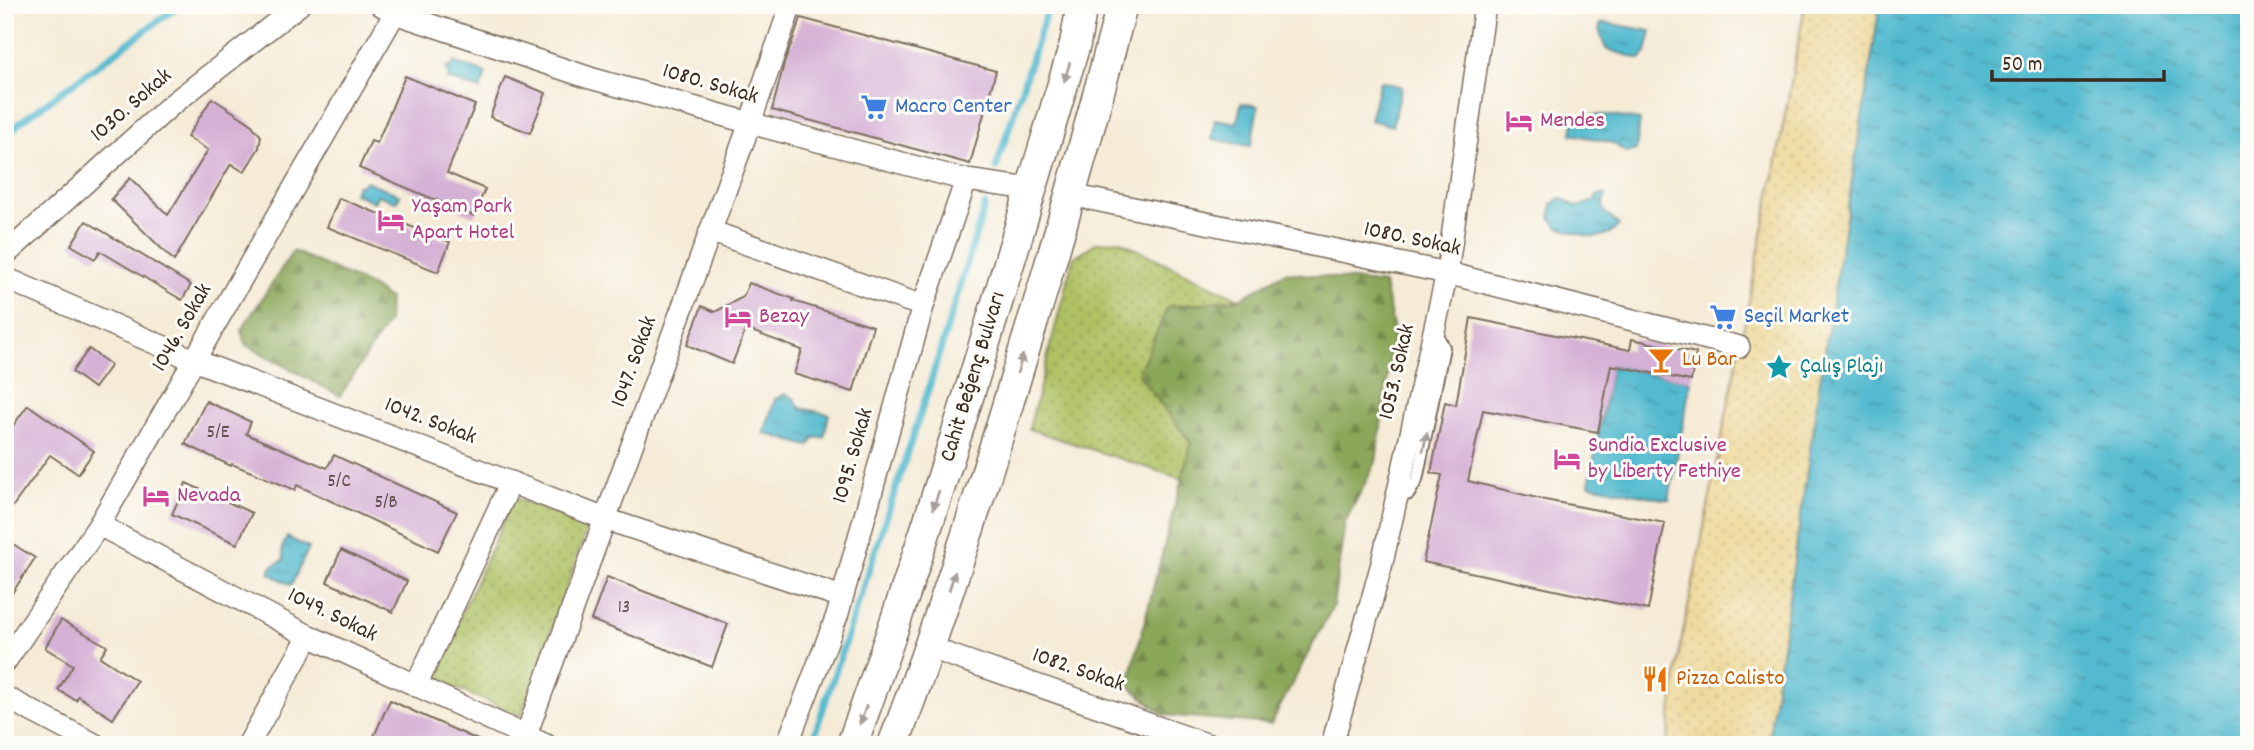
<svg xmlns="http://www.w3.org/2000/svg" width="2254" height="750" font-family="Dekko,sans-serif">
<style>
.green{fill:url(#green-dots);stroke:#757641;stroke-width:2}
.forest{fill:url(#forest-firs);stroke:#63683c;stroke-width:2}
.sand{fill:url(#sand-dots);stroke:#94825e;stroke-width:2}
.water{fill:url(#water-ripples);stroke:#467276;stroke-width:2}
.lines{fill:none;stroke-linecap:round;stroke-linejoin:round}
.stream{stroke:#52bacf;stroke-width:7}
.building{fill:#d5b1d5}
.lane-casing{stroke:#7c6e5f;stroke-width:14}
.street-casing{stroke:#7c6e5f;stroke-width:24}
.secondary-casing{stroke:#7c6e5f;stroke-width:33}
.lane{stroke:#fff;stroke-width:10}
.street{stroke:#fff;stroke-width:21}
.secondary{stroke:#fff;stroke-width:30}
.oneway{fill:#a79f9a}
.labels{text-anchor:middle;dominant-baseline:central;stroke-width:6;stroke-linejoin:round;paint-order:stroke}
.number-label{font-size:19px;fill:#624c4c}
.street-label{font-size:23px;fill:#3b2a1e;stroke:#fdfcf7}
.shop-label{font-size:23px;fill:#366cbe;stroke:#fdfcf7;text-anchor:start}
.hotel-label{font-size:23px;fill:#b23c85;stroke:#fdfcf7;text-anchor:start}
.food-label{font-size:23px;fill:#c56008;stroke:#fdfcf7;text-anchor:start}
.culture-label{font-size:23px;fill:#0d838f;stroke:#fdfcf7;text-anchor:start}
</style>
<defs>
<pattern id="green-dots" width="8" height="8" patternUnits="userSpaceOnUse" patternTransform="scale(1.75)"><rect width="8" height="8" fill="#afc164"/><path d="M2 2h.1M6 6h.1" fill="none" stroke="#909d52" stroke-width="1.8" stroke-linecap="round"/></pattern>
<pattern id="forest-firs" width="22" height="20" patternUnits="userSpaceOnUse" patternTransform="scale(1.75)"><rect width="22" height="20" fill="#8ba75a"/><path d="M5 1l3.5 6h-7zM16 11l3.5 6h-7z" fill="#73884a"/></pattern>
<pattern id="sand-dots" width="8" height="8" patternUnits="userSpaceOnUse" patternTransform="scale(1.75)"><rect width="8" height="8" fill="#eeda9e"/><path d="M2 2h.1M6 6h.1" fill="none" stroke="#cdbb88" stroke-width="1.8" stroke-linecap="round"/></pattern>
<pattern id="water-ripples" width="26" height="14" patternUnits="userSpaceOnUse" patternTransform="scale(1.75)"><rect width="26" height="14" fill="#52bacf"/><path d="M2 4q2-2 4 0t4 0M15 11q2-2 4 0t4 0" fill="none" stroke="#4597a7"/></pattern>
</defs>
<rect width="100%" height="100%" fill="#fdfcf7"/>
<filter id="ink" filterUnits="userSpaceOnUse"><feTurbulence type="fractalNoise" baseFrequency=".0143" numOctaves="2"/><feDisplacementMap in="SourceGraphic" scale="14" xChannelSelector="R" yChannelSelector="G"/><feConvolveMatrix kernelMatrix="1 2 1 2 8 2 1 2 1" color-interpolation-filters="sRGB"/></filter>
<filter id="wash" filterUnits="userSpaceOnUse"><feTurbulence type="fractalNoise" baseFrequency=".00686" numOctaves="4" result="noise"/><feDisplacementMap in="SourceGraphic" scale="28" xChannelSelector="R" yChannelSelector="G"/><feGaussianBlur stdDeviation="1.57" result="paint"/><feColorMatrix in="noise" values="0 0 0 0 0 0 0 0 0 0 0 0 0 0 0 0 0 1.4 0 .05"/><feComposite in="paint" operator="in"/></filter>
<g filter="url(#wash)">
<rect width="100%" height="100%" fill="#f5ebd7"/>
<!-- green -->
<g class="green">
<path d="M1118,240L1239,299L1168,307L1191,443L1182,479L1029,429L1073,258L1096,243Z"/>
<path d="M514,498L588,526L521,716L432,678Z"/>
</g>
<!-- forest -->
<g class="forest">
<path d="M293,251L371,286L389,299L388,322L340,396L246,345L241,331Z"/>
<path d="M1286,272L1384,284L1394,331L1376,462L1345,522L1333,606L1271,724L1164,715L1128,685L1191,443L1138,374L1168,307L1239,299Z"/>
</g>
<!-- sand -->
<path class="sand" d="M1805,5H1880L1819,387L1768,745H1667L1680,648L1778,154Z"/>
<!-- water -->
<g class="water">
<path d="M1880,5H2249V745H1768L1819,387Z"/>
<path d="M1607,23L1651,31L1646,53L1640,59L1606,49L1599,30L1601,24Z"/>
<path d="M454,62L486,73L480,90L448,79L449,73L446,68L452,66Z"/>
<path d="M1380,81L1402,87L1392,126L1370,120Z"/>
<path d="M1241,103L1258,106L1251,146L1212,139L1215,119L1237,123Z"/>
<path d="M1575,115H1605L1640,120L1636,150L1627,153L1613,143L1572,134Z"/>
<path d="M366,181L400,195L396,202L378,195L374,202L354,193L357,185H362Z"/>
<path d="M1598,195H1606C1598,214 1607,213 1619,225C1603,246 1578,233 1557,227L1551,217L1552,204L1561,198L1578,207L1594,201Z"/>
<path d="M1611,365L1691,381L1669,500L1589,485Z"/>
<path d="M785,394L794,398L800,408L829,414L824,437L814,438L809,446L764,433L775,399Z"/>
<path d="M287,537L309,548L291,585L269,573L272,566L284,560L282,548Z"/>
</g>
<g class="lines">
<!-- stream -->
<g class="stream">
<path d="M5,139L19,123L180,5"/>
<path d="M996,168L1049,5"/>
<path d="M811,745L925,400L985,205"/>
</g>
</g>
<g id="blocks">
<!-- building -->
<g class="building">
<path d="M801,18L996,71L970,164L772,110L784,64Z"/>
<path d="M405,76L475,105L447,173L485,189L474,216L359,168L371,141L377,143Z"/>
<path d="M505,77L546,93L530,133L490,117Z"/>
<path d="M212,98L250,123L261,136L259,148L244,172L231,164L174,261L111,199L130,178L168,215L208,150L187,137Z"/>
<path d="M339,198L450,242L438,272L327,227Z"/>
<path d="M86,221L191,285L182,300L100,251L95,259L71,245Z"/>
<path d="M749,283L794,299L793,301L873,326L853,392L794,374L802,350L746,329L732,364L687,345L702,306L715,312L743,297Z"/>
<path d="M1471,318L1630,350L1632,339L1696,353L1691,381L1611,365L1598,432L1483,410L1468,481L1545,500L1665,523L1648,610L1423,562L1442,475L1431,473L1445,402L1456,405Z"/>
<path d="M89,349L111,365L94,388L72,372Z"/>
<path d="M206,401L251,422L246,434L327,468L334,455L457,512L438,551L297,485L295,490L232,464L231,466L185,444Z"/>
<path d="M28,405L94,451L78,474L50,455L5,517V437Z"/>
<path d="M186,483L252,513L237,544L172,514Z"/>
<path d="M13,544L35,558L5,604V556Z"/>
<path d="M341,550L407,581L393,612L327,582Z"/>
<path d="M607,577L728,624L712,667L591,620Z"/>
<path d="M61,620L107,646L100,657L137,681L113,719L78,696L76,700L58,690L73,665L45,648Z"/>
<path d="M390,700L415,712L489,745H370Z"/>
</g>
</g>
</g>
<g filter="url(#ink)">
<use href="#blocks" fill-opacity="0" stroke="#7c6e5f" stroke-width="2"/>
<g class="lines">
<!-- lane casing -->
<g class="lane-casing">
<path id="lane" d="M1397,499L1409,494L1417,480L1444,347L1436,332"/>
</g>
<!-- street casing -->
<g class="street-casing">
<g id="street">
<path d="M381,5L395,13L590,78L750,123L966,180L1031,189"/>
<path d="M1071,195L1447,273L1739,347"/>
<path d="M710,231L923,306"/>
<path d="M5,255L170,106L299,5"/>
<path d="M5,278L194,360L605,519L842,597"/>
<path d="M99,525L309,636L546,745"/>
<path d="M931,646L947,654L1209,745"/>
<path d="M5,662L99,525L395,13"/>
<path d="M416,686L511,482"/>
<path d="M5,697L96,745"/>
<path d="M526,735L750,123L791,5"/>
<path d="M248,745L309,636"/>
<path d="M787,745L838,613L923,306L966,180"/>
<path d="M1332,745L1382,563L1447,273L1485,5"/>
</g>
</g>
<!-- secondary casing -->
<g class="secondary-casing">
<g id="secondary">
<path d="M852,745C936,514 1004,279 1075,44L1082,5"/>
<path d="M893,745C942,618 983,488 1022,357C1058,241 1091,124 1122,5"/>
</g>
</g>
<!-- lane -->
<use href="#lane" class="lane"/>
<!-- street -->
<use href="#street" class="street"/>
<!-- secondary -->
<use href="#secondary" class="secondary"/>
</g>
<!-- one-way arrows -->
<defs><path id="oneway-solid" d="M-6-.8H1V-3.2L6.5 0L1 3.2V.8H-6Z" transform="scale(1.75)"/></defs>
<g class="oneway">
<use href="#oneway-solid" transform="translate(1067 72) rotate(107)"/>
<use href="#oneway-solid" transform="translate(1020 364) rotate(-73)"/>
<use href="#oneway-solid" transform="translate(1425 442) rotate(-78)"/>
<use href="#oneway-solid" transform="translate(936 500) rotate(108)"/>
<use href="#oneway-solid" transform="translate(952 581) rotate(-72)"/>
<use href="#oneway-solid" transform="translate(863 715) rotate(110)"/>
</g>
</g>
<!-- icons -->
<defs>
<g id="supermarket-bare" transform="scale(2.1)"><path d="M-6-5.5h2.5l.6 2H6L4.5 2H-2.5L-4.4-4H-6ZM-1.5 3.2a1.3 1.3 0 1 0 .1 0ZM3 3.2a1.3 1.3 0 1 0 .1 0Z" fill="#3f7fe0" stroke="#fdfcf7" stroke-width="2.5" paint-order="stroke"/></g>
<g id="hotel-bare" transform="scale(2.1)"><path d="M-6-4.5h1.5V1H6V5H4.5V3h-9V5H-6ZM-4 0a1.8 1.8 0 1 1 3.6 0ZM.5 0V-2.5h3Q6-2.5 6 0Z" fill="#d1479c" stroke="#fdfcf7" stroke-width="2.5" paint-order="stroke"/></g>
<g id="bar-bare" transform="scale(2.1)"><path d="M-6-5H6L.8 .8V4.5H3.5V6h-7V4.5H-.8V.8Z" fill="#e8710a" stroke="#fdfcf7" stroke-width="2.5" paint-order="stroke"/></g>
<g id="sight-bare" transform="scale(2.1)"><path d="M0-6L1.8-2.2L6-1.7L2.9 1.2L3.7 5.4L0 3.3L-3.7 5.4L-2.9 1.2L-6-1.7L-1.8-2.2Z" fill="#0f9aa8" stroke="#fdfcf7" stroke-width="2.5" paint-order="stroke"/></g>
<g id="restaurant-bare" transform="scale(2.1)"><path d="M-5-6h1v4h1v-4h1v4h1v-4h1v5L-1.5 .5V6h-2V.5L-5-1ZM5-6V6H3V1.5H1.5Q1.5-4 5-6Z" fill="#e8710a" stroke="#fdfcf7" stroke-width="2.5" paint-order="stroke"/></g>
</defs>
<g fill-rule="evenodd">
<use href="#supermarket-bare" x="874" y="107"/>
<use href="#hotel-bare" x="1519" y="121"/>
<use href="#hotel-bare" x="391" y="220"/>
<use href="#hotel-bare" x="738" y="317"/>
<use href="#supermarket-bare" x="1723" y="317"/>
<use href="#bar-bare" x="1661" y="360"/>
<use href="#sight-bare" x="1779" y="367"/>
<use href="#hotel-bare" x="1567" y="459"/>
<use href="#hotel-bare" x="156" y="496"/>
<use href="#restaurant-bare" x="1655" y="679"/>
</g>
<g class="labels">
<!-- number labels -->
<g class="number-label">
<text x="218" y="433">5/E</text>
<text x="339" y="482">5/C</text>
<text x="386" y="503">5/B</text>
<text x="624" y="608">13</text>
</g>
<!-- street labels -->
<g class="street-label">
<text transform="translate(710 85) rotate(16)">1080. Sokak</text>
<text transform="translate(132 106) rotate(-41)">1030. Sokak</text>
<text transform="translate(1412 240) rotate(12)">1080. Sokak</text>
<text transform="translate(183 328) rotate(-60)">1046. Sokak</text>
<text transform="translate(635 362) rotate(-70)">1047. Sokak</text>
<text transform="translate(1398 372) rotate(-77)">1053. Sokak</text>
<text transform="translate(974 377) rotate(-73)">Cahit Beğenç Bulvarı</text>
<text transform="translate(430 422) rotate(21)">1042. Sokak</text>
<text transform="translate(854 456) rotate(-74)">1095. Sokak</text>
<text transform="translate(332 616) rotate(26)">1049. Sokak</text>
<text transform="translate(1078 671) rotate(19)">1082. Sokak</text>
</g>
<!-- shop labels -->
<g class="shop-label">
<text x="895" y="107">Macro Center</text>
<text x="1744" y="317">Seçil Market</text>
</g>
<!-- hotel labels -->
<g class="hotel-label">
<text x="1540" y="121">Mendes</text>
<text x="412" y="207">Yaşam Park<tspan x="412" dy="26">Apart Hotel</tspan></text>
<text x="759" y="317">Bezay</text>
<text x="1588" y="446">Sundia Exclusive<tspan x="1588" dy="26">by Liberty Fethiye</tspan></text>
<text x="177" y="496">Nevada</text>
</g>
<!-- food labels -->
<g class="food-label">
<text x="1682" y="360">Lu Bar</text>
<text x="1676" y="679">Pizza Calisto</text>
</g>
<!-- culture labels -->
<g class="culture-label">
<text x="1800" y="367">Çalış Plajı</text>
</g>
</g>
<!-- margin -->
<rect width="2254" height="750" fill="none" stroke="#fdfcf7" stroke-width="28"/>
<!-- scale -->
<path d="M1992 70v10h172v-10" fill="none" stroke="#3b2a1e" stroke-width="3.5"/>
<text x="2002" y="70" font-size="21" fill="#3b2a1e" stroke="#fdfcf7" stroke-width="5" paint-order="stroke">50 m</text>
</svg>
